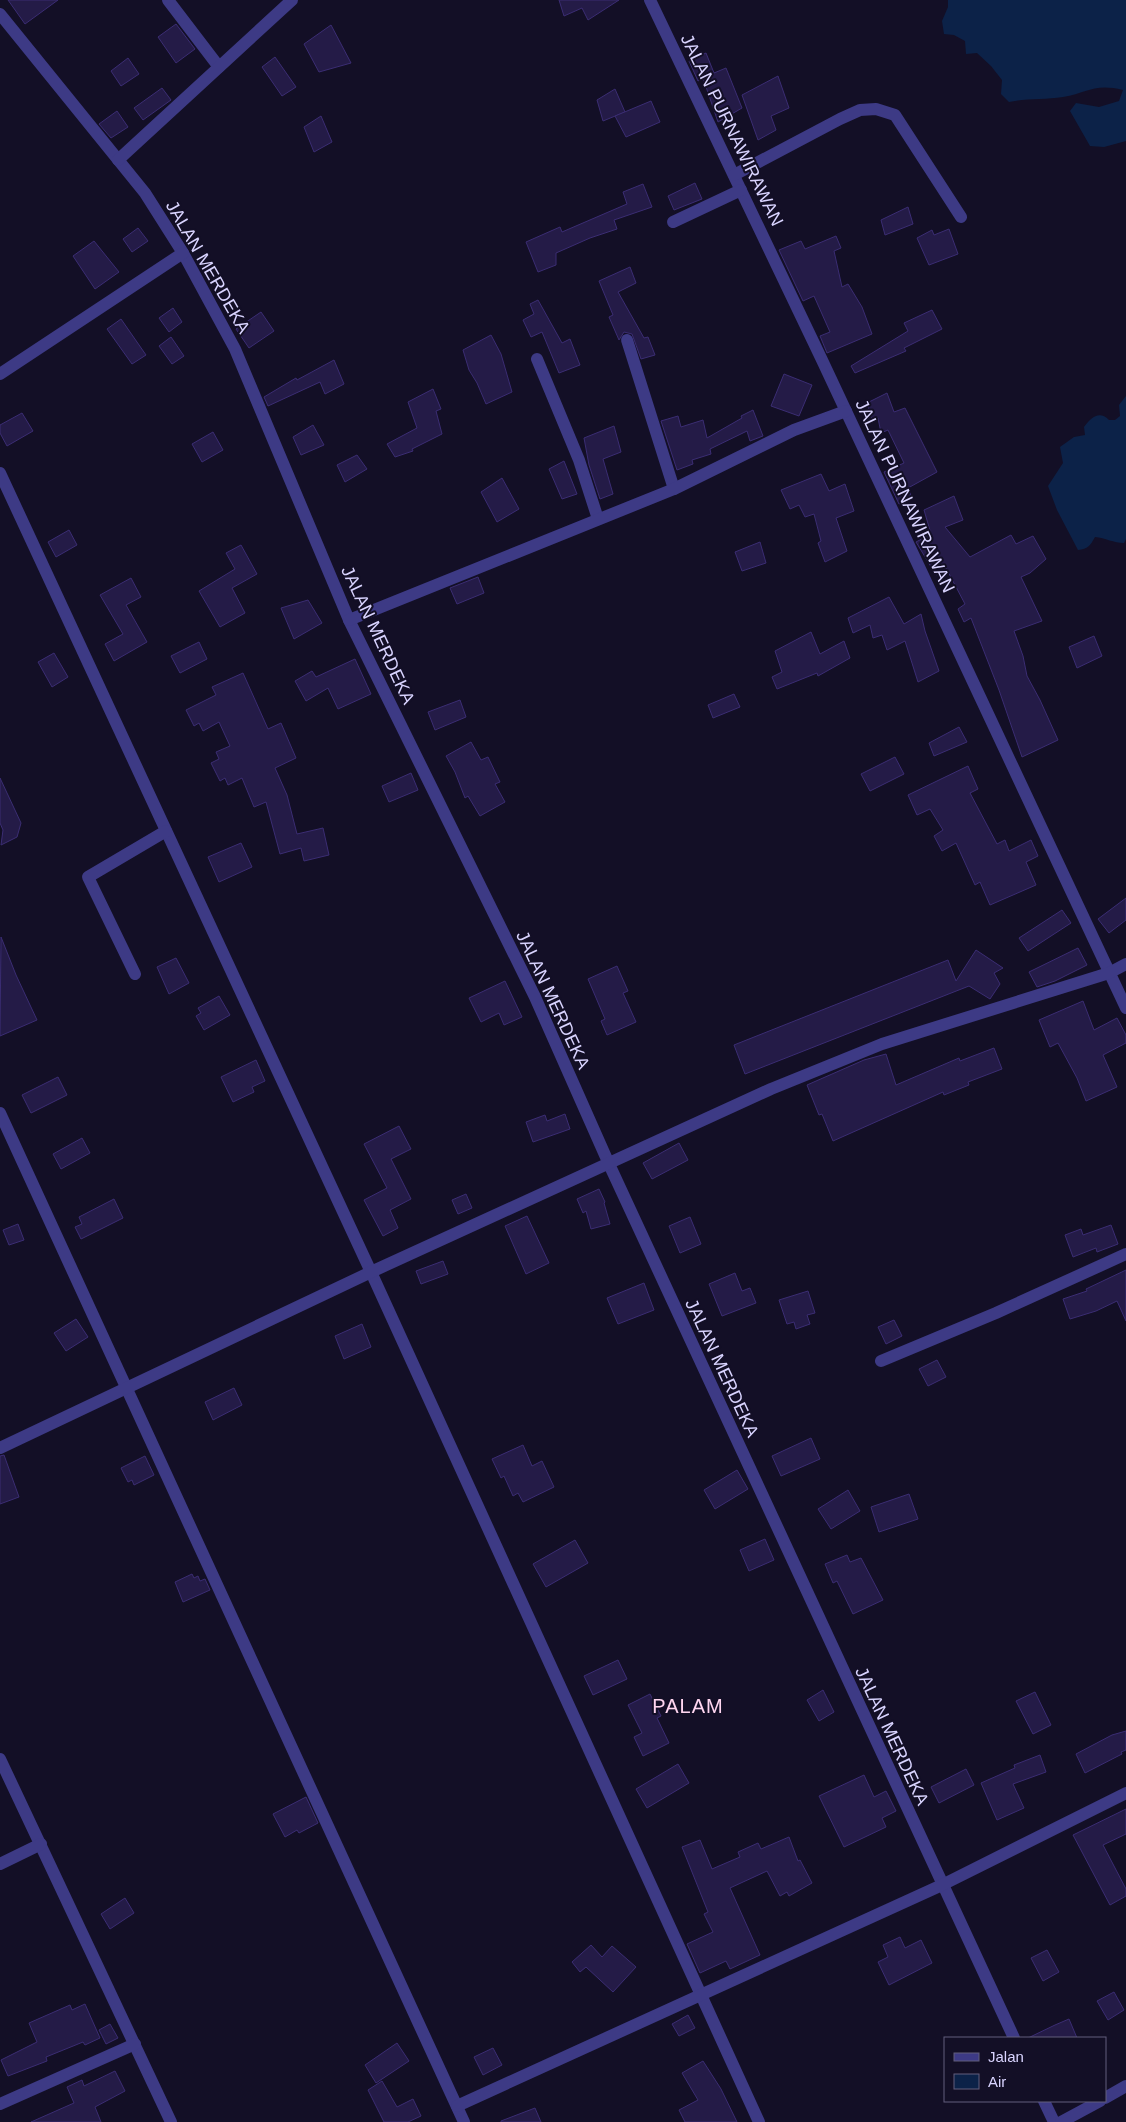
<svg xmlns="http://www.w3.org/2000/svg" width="1126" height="2122" font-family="Helvetica,sans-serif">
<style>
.water{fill:#0c2248}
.building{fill:#241b47;stroke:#3b2d73}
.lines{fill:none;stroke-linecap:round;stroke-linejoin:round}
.minor{stroke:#3d3a85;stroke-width:12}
.labels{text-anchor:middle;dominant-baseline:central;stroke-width:4;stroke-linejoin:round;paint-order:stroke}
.street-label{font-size:18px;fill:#d9d4ff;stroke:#130f26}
.quarter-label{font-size:20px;letter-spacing:1px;fill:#ffd6f0;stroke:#130f26}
</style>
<rect width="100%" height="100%" fill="#130f26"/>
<!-- water -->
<g class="water">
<path d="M948,0H1126V141L1104,147L1090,146L1070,111L1076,103L1099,107L1119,101L1123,90C1094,83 1088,93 1063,97C1045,100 1027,98 1009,102L1001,94L1002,80L991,66L977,53L966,54L965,41L954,35L944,34L942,21L948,7Z"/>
<path d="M1126,396V539L1124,543C1114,543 1105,538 1095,537C1090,546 1088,549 1078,550L1057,510L1048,486L1063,463L1060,447L1074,437L1085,435L1084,427C1091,418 1099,410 1109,420H1115L1120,416L1119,405Z"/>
</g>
<!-- building -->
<g class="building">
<path d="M8,0H58L25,24Z"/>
<path d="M559,0H619L588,20L582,8L564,16Z"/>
<path d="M176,24L195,49L176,63L158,37Z"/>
<path d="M331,25L351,63L319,72L304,44Z"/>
<path d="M706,53L714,73L726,68L742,108L718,122L703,78L698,81L689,61Z"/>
<path d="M275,57L296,87L282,96L262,67Z"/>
<path d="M128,58L139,74L121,86L111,71Z"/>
<path d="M778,76L789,108L771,116L776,130L758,140L742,95Z"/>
<path d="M162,88L171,100L143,120L134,108Z"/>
<path d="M615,89L625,112L603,121L597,100Z"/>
<path d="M651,101L660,122L626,137L615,116Z"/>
<path d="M117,111L128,127L111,138L99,124Z"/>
<path d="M321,116L332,142L314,152L304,127Z"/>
<path d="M695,183L702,199L674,210L668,196Z"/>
<path d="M643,184L652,207L614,220L617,229L590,238L556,253V265L538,272L526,242L560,227L562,232L627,204L623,192Z"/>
<path d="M908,207L913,224L885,235L881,220Z"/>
<path d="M138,228L148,241L132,252L123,239Z"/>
<path d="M949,229L958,254L929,265L917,238L932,230L934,235Z"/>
<path d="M836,236L841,248L834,251L842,287L848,284L862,307L872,334L827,353L820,336L830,332L814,296L803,301L779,250L801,241L805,249Z"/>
<path d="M94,241L119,272L95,289L73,256Z"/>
<path d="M630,267L636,283L618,292L644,338L648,337L655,355L641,359L632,334L624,332L619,340L609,317L613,315L599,281Z"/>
<path d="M538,300L562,343L570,339L580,365L559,373L542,332L531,337L523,320L534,314L530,304Z"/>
<path d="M173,308L182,322L169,332L159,318Z"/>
<path d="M932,310L942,329L904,348L906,351L855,373L851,366L908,331L904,323Z"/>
<path d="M261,312L274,331L249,348L236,329Z"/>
<path d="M121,319L146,355L132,364L107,329Z"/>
<path d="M491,335L501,354L512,392L486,404L477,383L469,370L463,350Z"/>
<path d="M171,337L184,356L172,364L159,346Z"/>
<path d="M334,360L344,384L325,394L320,382L268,406L264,397L296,378L297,380Z"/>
<path d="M784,374L812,385L799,416L771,406Z"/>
<path d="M433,389L441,409L436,411L442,434L412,449L413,451L395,457L387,444L417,428L408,402Z"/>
<path d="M887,393L894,412L905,408L937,472L908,488L912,498L899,504L884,472L904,463L888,430L881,433L878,418L872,420L867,403Z"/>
<path d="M753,410L763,436L750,441L747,431L710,449L711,454L692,460L693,464L677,470L661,421L678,416L681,427L703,420L707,438L742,418L741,416Z"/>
<path d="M22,413L33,431L7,446L0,433V425Z"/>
<path d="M313,425L324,445L301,455L293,437Z"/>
<path d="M614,426L621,452L603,459L613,494L600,499L589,465L584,438Z"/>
<path d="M213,432L223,450L202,462L192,444Z"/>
<path d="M357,455L367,469L345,482L337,465Z"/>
<path d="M564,461L577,494L562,499L549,469Z"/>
<path d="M821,474L829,491L845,484L854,511L836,518L847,551L825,562L818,543L821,541L814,514L805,517L799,505L790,509L781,490Z"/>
<path d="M502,478L519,509L497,522L481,492Z"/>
<path d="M954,496L963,520L945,527L970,557L1011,535L1016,544L1033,536L1046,559L1030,573L1021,577L1042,621L1014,631L1023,656L1027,676L1040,700L1058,740L1022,757L999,690L971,618L964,622L958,609L965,604L946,568L936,575L916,542L931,534L924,510Z"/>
<path d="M69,530L77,545L56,557L48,542Z"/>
<path d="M760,542L766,563L742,571L735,552Z"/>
<path d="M241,545L257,574L232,588L245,613L220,627L199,591L235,569L226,553Z"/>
<path d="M478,577L484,593L457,604L450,588Z"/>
<path d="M131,578L141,597L126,605L147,642L114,661L105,644L123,634L100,595Z"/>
<path d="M889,597L904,624L921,614L925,631L939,671L918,682L905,641L887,650L882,635L873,638L870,625L853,633L848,618Z"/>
<path d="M308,600L322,623L294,639L281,608Z"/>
<path d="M811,632L820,654L844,641L850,658L818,676L817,673L777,689L772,677L782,672L775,651Z"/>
<path d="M1094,636L1102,656L1077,668L1069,647Z"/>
<path d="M199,642L207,659L180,673L171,656Z"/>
<path d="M54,653L68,677L52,687L38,662Z"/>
<path d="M355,659L371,694L338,709L328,688L306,701L295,681L312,671L316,677Z"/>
<path d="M243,673L268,729L281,723L296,758L275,768L287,795L297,834L323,828L329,855L304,861L301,848L280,854L266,802L254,807L242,778L228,785L225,778L220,781L211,763L219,759L216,752L230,746L219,722L203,731L199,723L194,726L186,710L216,695L212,687Z"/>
<path d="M734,694L740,707L713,718L708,705Z"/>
<path d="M460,700L466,717L435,730L428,712Z"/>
<path d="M959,727L967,742L934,756L929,743Z"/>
<path d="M471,742L481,760L488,757L500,782L495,784L505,802L480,816L468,796L465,798L455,772L446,756Z"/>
<path d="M895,757L904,774L870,791L861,774Z"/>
<path d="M968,766L978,789L970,793L997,844L1005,840L1009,851L1031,840L1038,856L1026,862L1036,885L990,905L980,882L975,885L956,843L942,851L934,836L943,830L930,809L917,815L908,795Z"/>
<path d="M411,773L418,790L389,802L382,786Z"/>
<path d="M0,778L21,823L17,837L1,845L3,830L0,823Z"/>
<path d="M241,843L252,867L219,882L208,857Z"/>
<path d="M1126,898V920L1109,933L1098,919Z"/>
<path d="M1062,910L1071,923L1028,951L1019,938Z"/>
<path d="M1,937L16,975L37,1020L0,1036Z"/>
<path d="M1078,948L1087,965L1055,981L1037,987L1029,972Z"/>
<path d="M976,950L1003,968L994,973L1000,984L990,999L969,986L745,1074L734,1045L948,960L956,981Z"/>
<path d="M176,958L189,983L169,994L157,967Z"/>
<path d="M617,966L628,991L623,993L636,1022L607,1035L601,1021L605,1019L588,979Z"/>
<path d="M505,981L522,1017L504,1025L499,1013L481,1022L469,998Z"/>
<path d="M219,996L230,1015L204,1030L196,1016L201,1013L198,1008Z"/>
<path d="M1083,1001L1094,1030L1117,1018L1126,1035V1043L1103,1055L1117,1087L1086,1101L1077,1078L1058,1043L1050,1047L1039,1020Z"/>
<path d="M994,1048L1002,1069L968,1082L969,1085L944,1095L943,1092L833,1141L822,1114L819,1115L807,1085L864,1060L886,1054L896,1085L959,1058L960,1061Z"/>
<path d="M256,1060L265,1081L252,1087L254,1092L233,1102L221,1077Z"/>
<path d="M58,1077L67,1095L31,1113L22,1095Z"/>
<path d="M565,1114L570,1129L533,1142L526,1122L545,1115L547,1121Z"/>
<path d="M399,1126L411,1149L391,1159L411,1199L390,1210L398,1228L383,1236L364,1200L387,1188L364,1144Z"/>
<path d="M82,1138L90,1153L61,1169L53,1154Z"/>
<path d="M679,1143L688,1160L652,1179L643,1163Z"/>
<path d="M599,1189L605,1202L604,1203L610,1224L591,1229L586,1211L583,1213L577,1199Z"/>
<path d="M466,1194L472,1208L458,1214L452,1200Z"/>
<path d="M114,1199L123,1218L81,1239L75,1227L82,1224L79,1217Z"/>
<path d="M527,1216L549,1263L526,1274L505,1226Z"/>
<path d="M690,1217L701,1244L680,1253L669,1226Z"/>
<path d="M18,1224L24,1240L9,1245L3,1230Z"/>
<path d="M1111,1225L1118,1244L1097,1252L1096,1248L1073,1257L1065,1235L1081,1229L1083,1235Z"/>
<path d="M443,1261L448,1274L421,1284L416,1271Z"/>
<path d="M1126,1270V1321L1117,1301L1096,1311L1070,1319L1063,1299L1087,1291L1086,1289Z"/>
<path d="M735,1273L742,1291L750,1288L756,1303L722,1316L709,1284Z"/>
<path d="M644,1283L654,1310L618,1324L607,1298Z"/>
<path d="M808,1291L815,1313L807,1315L810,1324L796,1329L794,1322L787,1324L779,1300Z"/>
<path d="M76,1319L88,1337L66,1351L54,1333Z"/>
<path d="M894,1320L902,1336L886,1344L878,1327Z"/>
<path d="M362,1324L371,1347L344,1359L335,1336Z"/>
<path d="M937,1360L946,1377L928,1386L919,1369Z"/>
<path d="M234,1388L242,1405L213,1420L205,1402Z"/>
<path d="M811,1438L820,1459L781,1476L772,1456Z"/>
<path d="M523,1445L532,1466L542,1461L554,1487L523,1502L518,1493L513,1496L504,1476L501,1478L492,1459Z"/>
<path d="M4,1455L19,1497L0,1504V1456Z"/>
<path d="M145,1456L154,1475L134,1485L132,1480L128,1482L121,1468Z"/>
<path d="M737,1470L748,1489L715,1509L704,1490Z"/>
<path d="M848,1490L860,1511L831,1529L818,1509Z"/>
<path d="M909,1494L918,1519L879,1532L871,1507Z"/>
<path d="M765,1539L774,1560L749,1571L740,1550Z"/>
<path d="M575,1540L588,1563L546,1587L533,1564Z"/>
<path d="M847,1555L850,1562L861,1558L883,1600L853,1614L837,1581L833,1583L825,1564Z"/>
<path d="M192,1574L194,1578L198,1576L200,1581L205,1579L210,1590L183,1602L175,1582Z"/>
<path d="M618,1660L627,1679L593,1695L584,1676Z"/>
<path d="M823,1690L834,1712L819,1721L807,1700Z"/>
<path d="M1035,1692L1051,1725L1033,1734L1016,1701Z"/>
<path d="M650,1694L661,1716L657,1718L669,1743L643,1756L634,1737L642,1733L628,1705Z"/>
<path d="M1126,1731V1750L1121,1752L1122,1754L1085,1773L1076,1754L1112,1735Z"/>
<path d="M1040,1755L1046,1772L1013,1784L1024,1808L997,1820L981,1783L1015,1768L1014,1765Z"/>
<path d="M678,1764L689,1783L647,1808L636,1789Z"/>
<path d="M966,1769L974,1785L939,1803L931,1787Z"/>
<path d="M864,1775L874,1797L886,1791L896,1811L882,1818L886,1827L844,1847L819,1796Z"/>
<path d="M306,1797L318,1823L299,1833L297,1830L285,1837L273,1814Z"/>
<path d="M1126,1809V1834L1103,1845L1126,1889V1896L1110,1905L1073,1835Z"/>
<path d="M789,1837L798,1861L800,1860L812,1883L789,1896L787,1892L780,1896L767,1871L730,1888L760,1955L730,1969L726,1961L700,1973L687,1944L713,1932L704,1914L708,1912L682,1847L700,1840L712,1869L740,1857L738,1852L758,1843L761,1849Z"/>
<path d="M125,1898L134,1913L110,1929L101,1914Z"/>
<path d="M900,1937L905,1948L921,1940L932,1963L889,1985L878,1962L888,1957L883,1945Z"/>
<path d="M591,1945L602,1957L612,1946L636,1967L613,1992L586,1967L580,1972L572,1962Z"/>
<path d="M1047,1950L1059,1972L1043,1981L1031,1958Z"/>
<path d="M1114,1992L1124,2010L1108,2020L1097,2001Z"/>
<path d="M85,2004L100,2038L85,2045L83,2042L46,2057L47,2061L8,2076L1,2060L37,2042L29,2023L70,2005L72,2010Z"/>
<path d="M688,2015L695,2028L679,2036L672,2024Z"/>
<path d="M1069,2019L1077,2038H1028L1055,2025Z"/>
<path d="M110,2024L118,2038L106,2044L99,2030Z"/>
<path d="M397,2043L409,2061L376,2083L365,2065Z"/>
<path d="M493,2048L502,2065L483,2075L474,2057Z"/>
<path d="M703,2061L721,2089L737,2122H685L679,2110L698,2100L682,2073Z"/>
<path d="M115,2071L125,2091L95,2107L101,2122H31L74,2103L67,2087L82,2080L84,2086Z"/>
<path d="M382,2081L397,2107L413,2099L421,2116L408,2122H384L368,2090Z"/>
<path d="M535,2108L541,2122H501V2121Z"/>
</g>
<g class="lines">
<!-- minor -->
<g class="minor">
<path d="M168,0L219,67"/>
<path d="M650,0L822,360L1126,1008"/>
<path d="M0,14L145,193L183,253L235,349L349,620L535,997L609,1164L1014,2038"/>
<path d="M118,160L292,0"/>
<path d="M734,175L840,119L860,110L876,109L895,115L961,217"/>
<path d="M673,222L741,190"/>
<path d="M627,340L674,489"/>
<path d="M537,359L579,460L598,519"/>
<path d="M0,374L183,253"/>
<path d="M0,473L371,1272L759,2122"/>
<path d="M349,620L674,489L794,430L846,411"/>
<path d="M135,974L88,877L166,831"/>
<path d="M0,1113L464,2122"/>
<path d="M881,1361L996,1313L1126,1254"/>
<path d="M0,1448L371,1272L771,1089L882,1044L1109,973L1126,964"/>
<path d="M0,1759L171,2122"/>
<path d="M0,1864L41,1844"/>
<path d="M1105,2098L1126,2086"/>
<path d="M1044,2101L1054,2122"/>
<path d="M0,2104L135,2044"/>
<path d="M457,2106L942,1885L1126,1793"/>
<path d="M1061,2122L1100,2101"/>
</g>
</g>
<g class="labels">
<!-- street labels -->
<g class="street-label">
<text transform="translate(732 130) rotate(64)">JALAN PURNAWIRAWAN</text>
<text transform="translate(208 267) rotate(60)">JALAN MERDEKA</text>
<text transform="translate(905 496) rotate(65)">JALAN PURNAWIRAWAN</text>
<text transform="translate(378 635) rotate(65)">JALAN MERDEKA</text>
<text transform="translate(553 1000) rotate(65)">JALAN MERDEKA</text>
<text transform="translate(722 1368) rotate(65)">JALAN MERDEKA</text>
<text transform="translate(892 1736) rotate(65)">JALAN MERDEKA</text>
</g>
<!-- quarter labels -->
<g class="quarter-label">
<text x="688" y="1706">PALAM</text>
</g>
</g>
<!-- legend -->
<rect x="944" y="2037" width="162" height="65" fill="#130f26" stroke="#625e7d"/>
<rect x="954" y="2053" width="25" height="8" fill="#3d3a85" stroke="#625e7d"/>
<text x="988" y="2062" font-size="15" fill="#d9d4ff">Jalan</text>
<rect x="954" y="2074" width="25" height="15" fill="#0c2248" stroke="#625e7d"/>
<text x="988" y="2087" font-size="15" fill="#d9d4ff">Air</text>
</svg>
